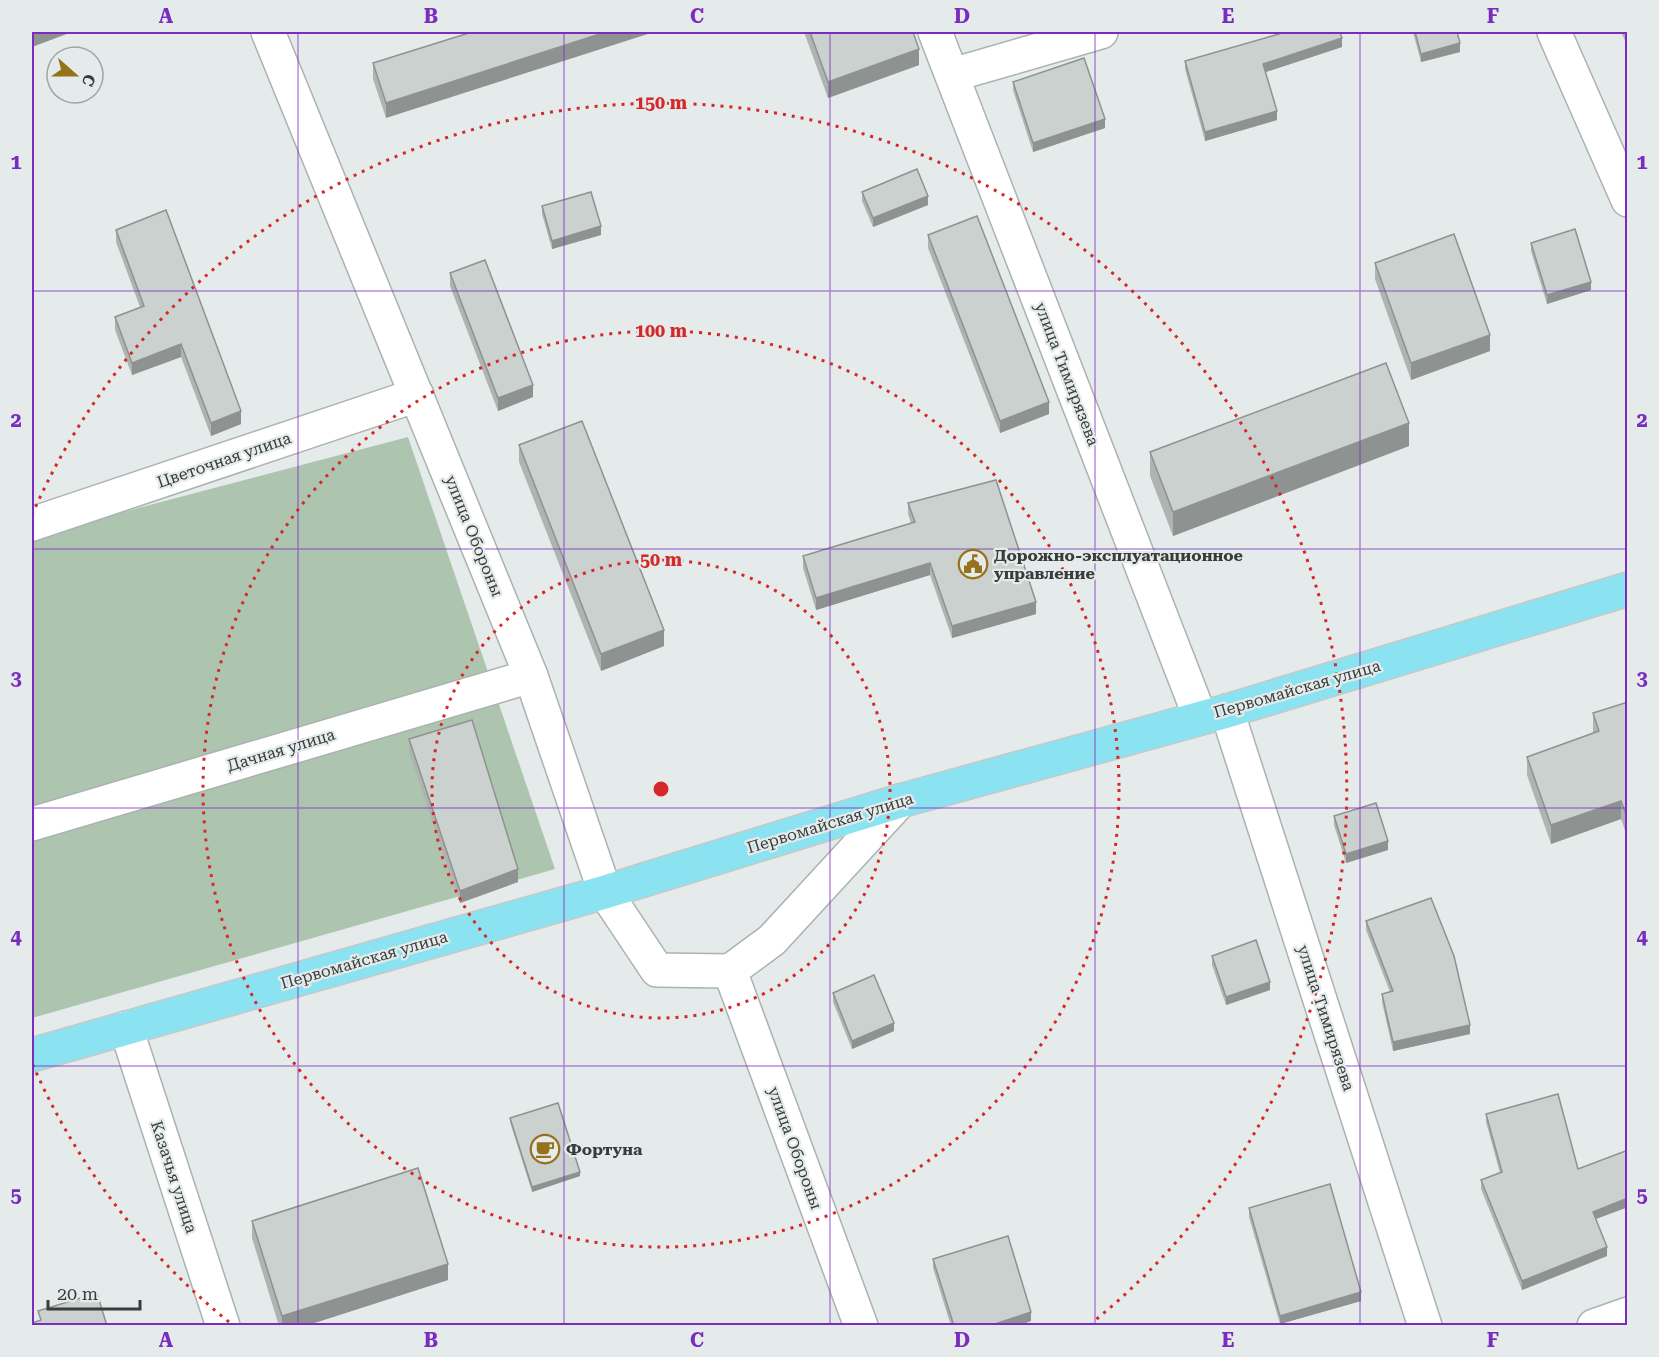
<svg xmlns="http://www.w3.org/2000/svg" width="1659" height="1357" font-family="'Roboto Serif',serif">
<style>
.green{fill:#adc5af}
.lines{fill:none;stroke-linecap:round;stroke-linejoin:round}
.minor-casing{stroke:#abb2b1;stroke-width:36}
.major-casing{stroke:#c8c8c8;stroke-width:36}
.minor{stroke:#fff;stroke-width:33}
.major{stroke:#8be3f1;stroke-width:33}
.wall{fill:#afb4b1}
.shaded-wall{fill:#8e9290}
.building{fill:#cbd1ce;stroke:#8e9290;stroke-width:1.5}
.grid{fill:none;stroke:#7b2cbf;stroke-width:1.5;stroke-opacity:0.55}
.ring{fill:none;stroke:#d62828;stroke-width:3;stroke-dasharray:3 6}
.labels{text-anchor:middle;dominant-baseline:central;stroke-width:4.5;stroke-linejoin:round;paint-order:stroke}
.street-label{font-size:16px;fill:#3a3c3c;stroke:#e4ebea}
.poi-label{font-size:16px;font-weight:bold;fill:#3a3c3c;stroke:#e4ebea;text-anchor:start}
.centre{fill:#d62828;stroke:#e4ebea;stroke-width:3}
.ring-label{font-size:18px;text-anchor:middle;font-weight:bold;fill:#d62828;stroke:#e4ebea;stroke-width:4.5;stroke-linejoin:round;paint-order:stroke}
.neatline{fill:none;stroke:#7b2cbf;stroke-width:2}
.grid-label{font-size:20px;text-anchor:middle;font-weight:bold;fill:#7b2cbf}
</style>
<rect width="100%" height="100%" fill="#e4ebea"/>
<!-- green -->
<path class="green" d="M408,437L555,869L32,1018V536Z"/>
<g class="lines">
<!-- minor casing -->
<g class="minor-casing">
<g id="minor">
<path d="M268,32L531,676L605,892L657,970L730,971"/>
<path d="M935,32L1200,717"/>
<path d="M1554,32L1628,200"/>
<path d="M952,75L1101,32"/>
<path d="M32,524L417,395"/>
<path d="M1227,711L1425,1326"/>
<path d="M32,824L531,676"/>
<path d="M126,1028L223,1326"/>
<path d="M861,1326L730,971L772,940L900,801"/>
<path d="M1594,1326L1628,1314"/>
</g>
</g>
<!-- major casing -->
<g class="major-casing">
<path id="major" d="M32,1055L605,892L900,801L1227,711L1628,589"/>
</g>
<!-- minor -->
<use href="#minor" class="minor"/>
<!-- major -->
<use href="#major" class="major"/>
</g>
<!-- wall -->
<g class="wall">
<path d="M472,32L386,118L373,79V63Z"/>
<path d="M804,32H913L919,65L828,98Z"/>
<path d="M1413,32H1457L1460,52L1421,62Z"/>
<path d="M1621,32H1628V47Z"/>
<path d="M1342,47L1265,72L1277,120L1205,141L1185,69V61Z"/>
<path d="M1013,82L1105,128L1033,152L1013,90Z"/>
<path d="M862,192L928,205L873,227L862,201Z"/>
<path d="M542,206L601,235L552,249L542,214Z"/>
<path d="M116,230L241,424L211,436L181,357L132,375L115,330V317L140,307L116,242Z"/>
<path d="M928,235L1049,414L1000,433L928,248Z"/>
<path d="M1531,243L1591,290L1547,304L1531,251Z"/>
<path d="M1375,263L1490,351L1411,380L1375,279Z"/>
<path d="M450,273L533,397L498,411L450,286Z"/>
<path d="M519,445L664,646L601,671L519,462Z"/>
<path d="M1409,446L1173,536L1150,476V452Z"/>
<path d="M908,503L1036,614L952,638L930,575L816,610L803,568V556L911,523L908,514Z"/>
<path d="M1628,702V839L1621,819L1551,844L1527,775V757L1593,733V713Z"/>
<path d="M409,739L518,882L460,903L409,752Z"/>
<path d="M1334,816L1388,850L1346,863L1334,825Z"/>
<path d="M1366,921L1470,1034L1393,1051L1382,1002V994L1390,992L1366,930Z"/>
<path d="M1212,956L1270,990L1226,1005L1212,965Z"/>
<path d="M833,993L894,1031L852,1049L833,1002Z"/>
<path d="M1486,1114L1578,1169L1628,1207L1596,1219L1607,1256L1522,1290L1481,1189V1180L1500,1173L1486,1122Z"/>
<path d="M510,1118L580,1176L532,1192L510,1122Z"/>
<path d="M1249,1208L1361,1301L1280,1324L1249,1217Z"/>
<path d="M252,1221L448,1280L305,1326H279L252,1238Z"/>
<path d="M933,1259L1031,1321L1017,1326H951L933,1268Z"/>
</g>
<!-- shaded-wall -->
<g class="shaded-wall">
<path d="M38,32H72L32,47V34Z"/>
<path d="M606,32H654L386,118V103Z"/>
<path d="M1342,38V47L1263,73V64Z"/>
<path d="M1460,43V52L1421,62V54Z"/>
<path d="M919,49V65L828,98V82Z"/>
<path d="M1277,111V120L1205,141V132Z"/>
<path d="M1105,119V128L1033,152V143Z"/>
<path d="M928,196V205L873,227V218Z"/>
<path d="M601,226V235L552,249V241Z"/>
<path d="M1591,282V290L1547,304V295Z"/>
<path d="M1490,335V351L1411,380V363Z"/>
<path d="M181,344V357L132,375V363Z"/>
<path d="M533,385V397L498,411V398Z"/>
<path d="M1049,402V414L1000,433V421Z"/>
<path d="M241,411V424L211,436V423Z"/>
<path d="M1409,423V446L1173,536V512Z"/>
<path d="M930,563V575L816,610V598Z"/>
<path d="M1036,602V614L952,638V626Z"/>
<path d="M664,630V646L601,671V654Z"/>
<path d="M1621,801V819L1551,844V825Z"/>
<path d="M1388,841V850L1346,863V854Z"/>
<path d="M518,869V882L460,903V891Z"/>
<path d="M1270,982V990L1226,1005V997Z"/>
<path d="M894,1023V1031L852,1049V1041Z"/>
<path d="M1470,1025V1034L1393,1051V1042Z"/>
<path d="M580,1172V1176L532,1192V1187Z"/>
<path d="M1628,1198V1207L1593,1220V1212Z"/>
<path d="M1607,1247V1256L1522,1290V1281Z"/>
<path d="M448,1264V1280L305,1326H282V1316Z"/>
<path d="M1361,1292V1301L1280,1324V1316Z"/>
<path d="M1031,1312V1321L1017,1326H989Z"/>
</g>
<!-- building -->
<g class="building">
<path d="M472,32H606L386,103L373,63Z"/>
<path d="M810,32H913L919,49L828,82Z"/>
<path d="M1286,32H1340L1342,38L1263,64L1277,111L1205,132L1185,61Z"/>
<path d="M1415,32H1457L1460,43L1421,54Z"/>
<path d="M1084,58L1105,119L1033,143L1013,82Z"/>
<path d="M917,169L928,196L873,218L862,192Z"/>
<path d="M591,192L601,226L552,241L542,206Z"/>
<path d="M166,210L241,411L211,423L181,344L132,363L115,317L144,306L116,230Z"/>
<path d="M977,216L1049,402L1000,421L928,235Z"/>
<path d="M1575,229L1591,282L1547,295L1531,243Z"/>
<path d="M1454,234L1490,335L1411,363L1375,263Z"/>
<path d="M485,260L533,385L498,398L450,273Z"/>
<path d="M1386,363L1409,423L1173,512L1150,452Z"/>
<path d="M582,421L664,630L601,654L519,445Z"/>
<path d="M996,480L1036,602L952,626L930,563L816,598L803,556L915,522L908,503Z"/>
<path d="M1628,702V820L1621,801L1551,825L1527,757L1599,731L1593,713Z"/>
<path d="M472,720L518,869L460,891L409,739Z"/>
<path d="M1376,803L1388,841L1346,854L1334,816Z"/>
<path d="M1431,898L1454,956L1470,1025L1393,1042L1382,994L1393,991L1366,921Z"/>
<path d="M1256,940L1270,982L1226,997L1212,956Z"/>
<path d="M874,975L894,1023L852,1041L833,993Z"/>
<path d="M1558,1094L1578,1169L1628,1150V1198L1593,1212L1607,1247L1522,1281L1481,1180L1502,1172L1486,1114Z"/>
<path d="M558,1103L580,1172L532,1187L510,1118Z"/>
<path d="M418,1168L448,1264L282,1316L252,1221Z"/>
<path d="M1330,1184L1361,1292L1280,1316L1249,1208Z"/>
<path d="M1008,1236L1031,1312L989,1326H954L933,1259Z"/>
<path d="M97,1293L107,1326H32V1323L41,1320L38,1311Z"/>
</g>
<!-- grid -->
<path class="grid" d="M298,32V1326M564,32V1326M830,32V1326M1095,32V1326M1360,32V1326M32,291H1628M32,549H1628M32,808H1628M32,1066H1628"/>
<!-- distance rings -->
<g class="ring">
<circle cx="661" cy="789" r="229"/>
<circle cx="661" cy="789" r="458"/>
<path d="M229 1322A686 686 0 0 1 32 1063M32 515A686 686 0 1 1 1093 1322"/>
</g>
<!-- icons -->
<defs>
<g id="civic-ring" transform="scale(1.5)"><circle r="9.5" fill="#e4ebea" stroke="#95721b" stroke-width="1.5"/><path d="M-.6-6.5H3V-4.5H.6V-3L4-1V1h2V6H-6V1h2V-1L-.6-3ZM-1.2 2.5V6h2.4V2.5Z" fill="#95721b"/></g>
<g id="cafe-ring" transform="scale(1.5)"><circle r="9.5" fill="#e4ebea" stroke="#95721b" stroke-width="1.5"/><path d="M-5.5-4.5H6V0H3Q3 3.5 0 3.5H-2.5Q-5.5 3.5-5.5 0ZM3-3.2v2h1.7v-2ZM-6 4.5H4V6H-6Z" fill="#95721b"/></g>
</defs>
<g fill-rule="evenodd">
<use href="#civic-ring" x="973" y="564"/>
<use href="#cafe-ring" x="545" y="1149"/>
</g>
<g class="labels">
<!-- street labels -->
<g class="street-label">
<text transform="translate(1067 374) rotate(69)">улица Тимирязева</text>
<text transform="translate(224 460) rotate(-19)">Цветочная улица</text>
<text transform="translate(474 536) rotate(68)">улица Обороны</text>
<text transform="translate(1297 689) rotate(-16)">Первомайская улица</text>
<text transform="translate(281 750) rotate(-17)">Дачная улица</text>
<text transform="translate(830 823) rotate(-17)">Первомайская улица</text>
<text transform="translate(364 960) rotate(-16)">Первомайская улица</text>
<text transform="translate(1326 1018) rotate(72)">улица Тимирязева</text>
<text transform="translate(795 1148) rotate(70)">улица Обороны</text>
<text transform="translate(174 1177) rotate(72)">Казачья улица</text>
</g>
<!-- poi labels -->
<g class="poi-label">
<text x="994" y="555">Дорожно-эксплуатационное<tspan x="994" dy="18">управление</tspan></text>
<text x="566" y="1149">Фортуна</text>
</g>
</g>
<circle cx="661" cy="789" r="9" class="centre"/>
<g class="ring-label">
<text x="661" y="109">150 m</text>
<text x="661" y="337">100 m</text>
<text x="661" y="566">50 m</text>
</g>
<!-- border -->
<rect width="1659" height="1357" fill="none" stroke="#e4ebea" stroke-width="66"/>
<!-- north arrow -->
<g transform="translate(75 75) rotate(111)"><circle r="28" fill="#e4ebea" stroke="#a0a5a4" stroke-width="1.5"/>
<path d="M0-4.5L10 22L0 15L-10 22Z" fill="#95721b"/>
<text y="-9" font-size="16" font-weight="bold" text-anchor="middle" fill="#3a3c3c">С</text>
</g>
<!-- scale -->
<path d="M48 1300v9h92v-9" fill="none" stroke="#3a3c3c" stroke-width="3"/>
<text x="57" y="1300" font-size="18" fill="#3a3c3c" stroke="#e4ebea" stroke-width="4.5" paint-order="stroke">20 m</text>
<rect x="33" y="33" width="1593" height="1291" class="neatline"/>
<g class="grid-label">
<text x="166" y="23">A</text>
<text x="431" y="23">B</text>
<text x="697" y="23">C</text>
<text x="962" y="23">D</text>
<text x="1228" y="23">E</text>
<text x="1493" y="23">F</text>
<text x="16" y="169">1</text>
<text x="1642" y="169">1</text>
<text x="16" y="427">2</text>
<text x="1642" y="427">2</text>
<text x="16" y="685">3</text>
<text x="1642" y="685">3</text>
<text x="16" y="944">4</text>
<text x="1642" y="944">4</text>
<text x="16" y="1202">5</text>
<text x="1642" y="1202">5</text>
<text x="166" y="1347">A</text>
<text x="431" y="1347">B</text>
<text x="697" y="1347">C</text>
<text x="962" y="1347">D</text>
<text x="1228" y="1347">E</text>
<text x="1493" y="1347">F</text>
</g>
</svg>
